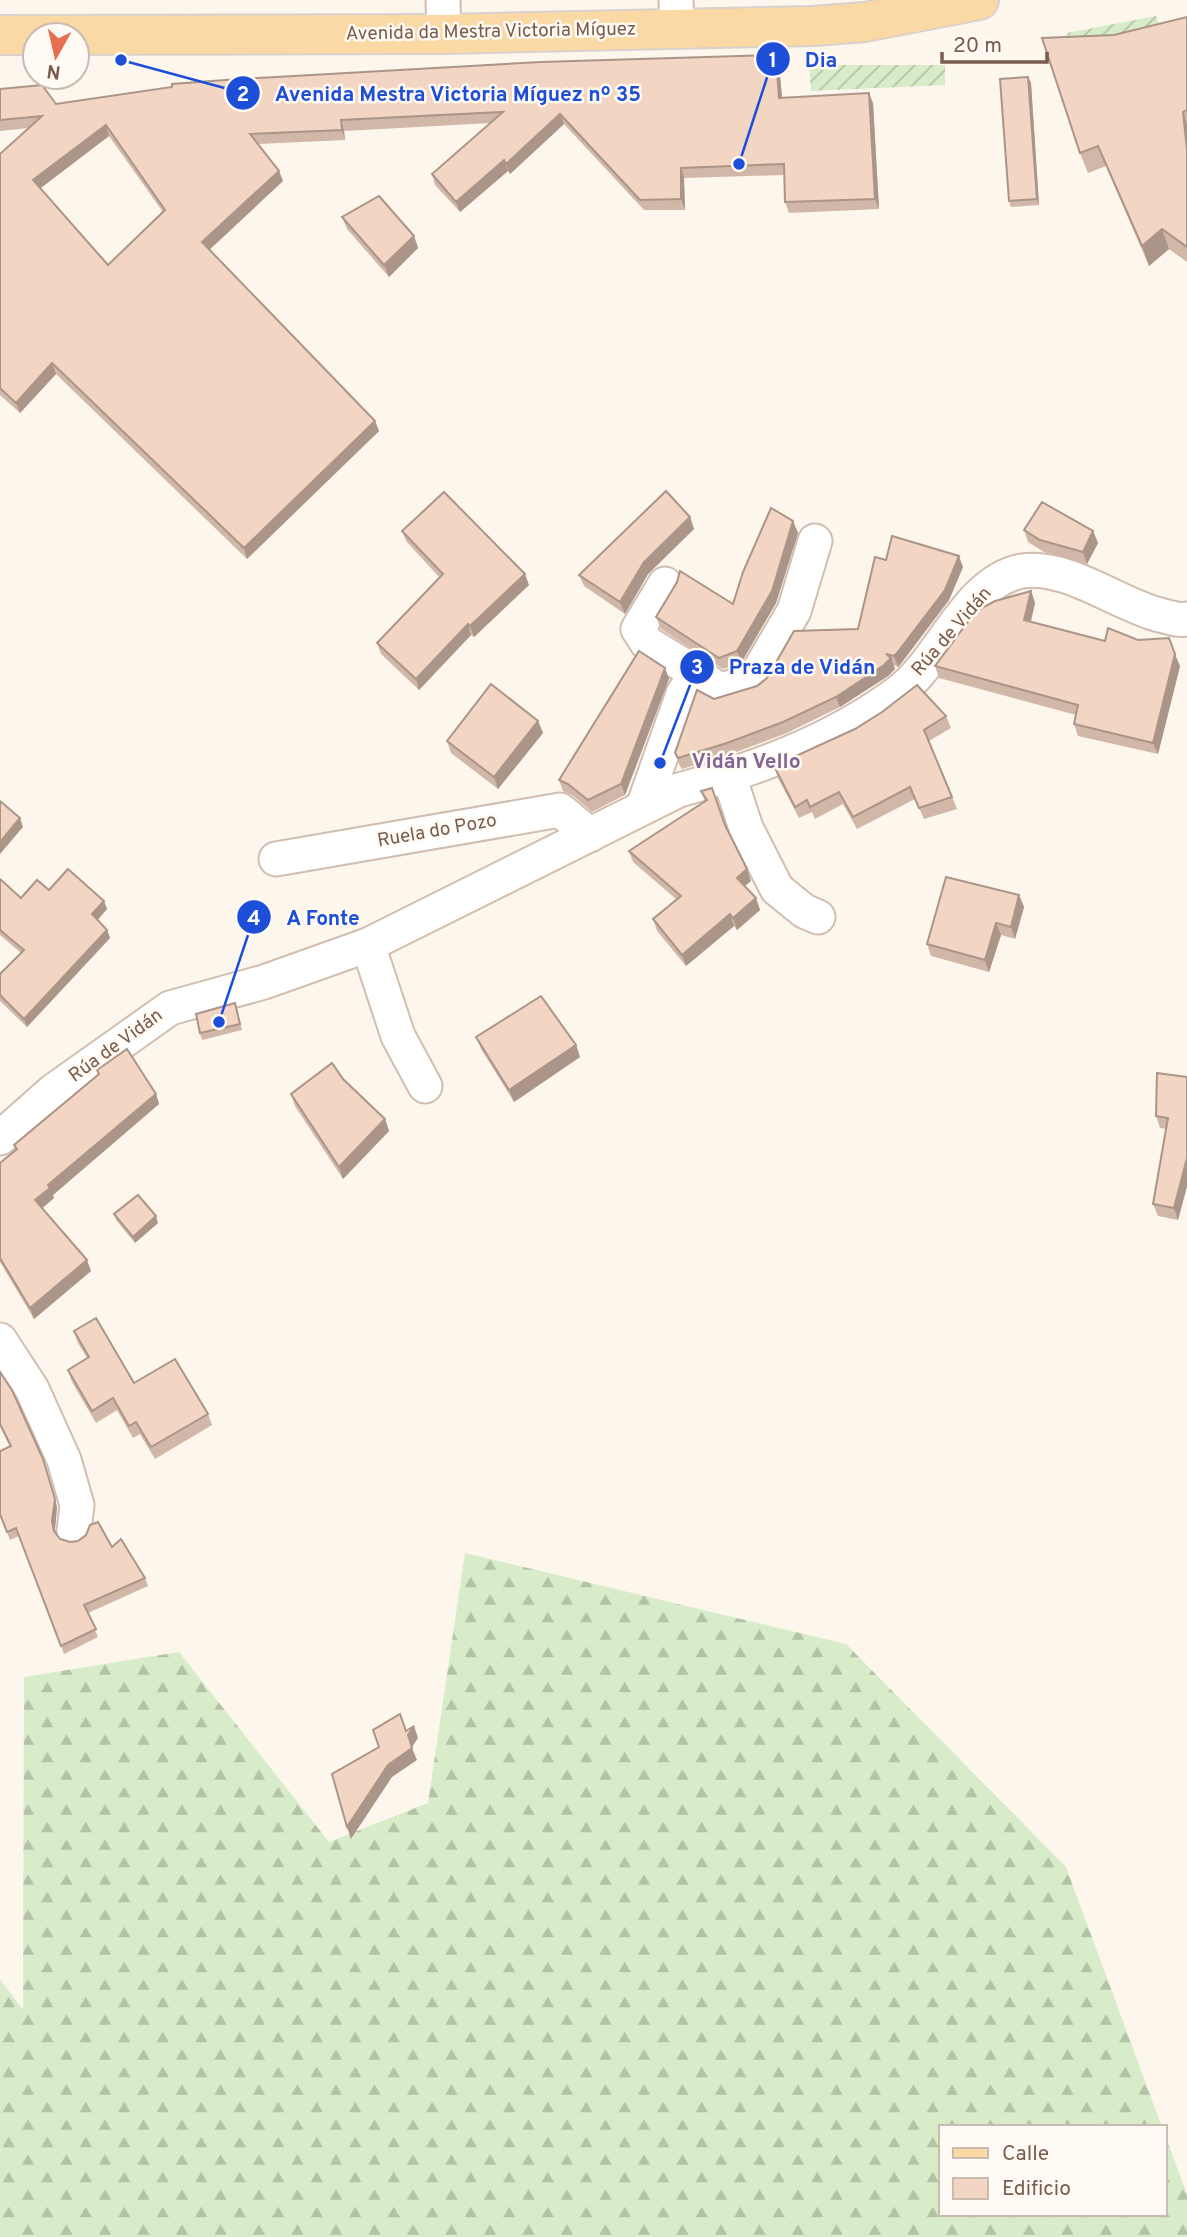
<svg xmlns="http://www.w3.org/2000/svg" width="1187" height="2237" font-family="Overpass,sans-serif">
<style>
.forest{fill:url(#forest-firs)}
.garden{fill:url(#garden-furrows)}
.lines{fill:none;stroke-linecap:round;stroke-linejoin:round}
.minor-casing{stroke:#d1beb0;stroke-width:37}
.major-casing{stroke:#dad1cd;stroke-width:42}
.minor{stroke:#fff;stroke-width:33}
.major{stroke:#fbd9a5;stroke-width:38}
.wall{fill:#d1b7a8;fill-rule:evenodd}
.shaded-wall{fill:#aa9588}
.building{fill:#f3d5c3;stroke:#aa9588;stroke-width:2;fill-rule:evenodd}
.labels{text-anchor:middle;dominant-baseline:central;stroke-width:5;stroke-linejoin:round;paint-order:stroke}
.street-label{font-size:19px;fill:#7a5c4d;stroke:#fffaf3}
.neighbourhood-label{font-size:21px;font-weight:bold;fill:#846695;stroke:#fffaf3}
.leader{fill:none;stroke:#1d4ed8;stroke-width:2.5}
.callout-dot{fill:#1d4ed8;stroke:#fffaf3;stroke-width:2.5}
.mark-label{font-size:21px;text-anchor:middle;font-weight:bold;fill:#fff}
.callout-label{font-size:21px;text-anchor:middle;font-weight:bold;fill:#1d4ed8;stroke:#fffaf3;stroke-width:5;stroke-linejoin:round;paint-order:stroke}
</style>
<defs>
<pattern id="forest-firs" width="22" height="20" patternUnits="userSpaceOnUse" patternTransform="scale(1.75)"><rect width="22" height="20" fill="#d8ecc9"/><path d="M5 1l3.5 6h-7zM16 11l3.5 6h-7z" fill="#b4c2a5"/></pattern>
<pattern id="garden-furrows" width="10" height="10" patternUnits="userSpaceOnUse" patternTransform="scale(1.75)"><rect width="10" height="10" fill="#d8ecc9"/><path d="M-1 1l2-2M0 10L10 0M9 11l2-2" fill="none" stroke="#b4c2a5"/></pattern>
</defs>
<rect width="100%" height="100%" fill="#fdf6ec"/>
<!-- forest -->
<path class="forest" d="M465,1553L846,1644L1066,1867L1162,2127H940V2214H1164V2133L1187,2194V2237H0V1979L23,2010L24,1677L179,1652L329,1842L428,1803Z"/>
<!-- garden -->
<g class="garden">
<path d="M1156,16L1163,34L1070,48L1067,33Z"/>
<path d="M809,65H945V85L811,91Z"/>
</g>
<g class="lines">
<!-- minor casing -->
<g class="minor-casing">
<g id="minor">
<path d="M443,0L444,34"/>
<path d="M676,0L677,30"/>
<path d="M665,584L638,629L647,643L696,673"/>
<path d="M729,776L746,828L777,889L804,911L818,917"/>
<path d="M643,807L683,694L696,673L720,691L754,679L794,611L815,541"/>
<path d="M276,859L560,810L590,835"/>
<path d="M368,945L398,1036L425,1086"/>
<path d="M0,1138L53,1091L170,1008L264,982L368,945L679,790C757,769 835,740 900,691C942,659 967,581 1022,571C1065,564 1115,602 1156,614C1166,616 1176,621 1187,619"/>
<path d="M0,1340L32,1389L64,1460L77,1505L74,1531"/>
</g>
</g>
<!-- major casing -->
<g class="major-casing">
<path id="major" d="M0,35L444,34L814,26L865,22L979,0"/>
</g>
<!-- minor -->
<use href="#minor" class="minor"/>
<!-- major -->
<use href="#major" class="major"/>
</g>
<!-- wall -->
<g class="wall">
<path d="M1187,17V262L1169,249L1149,266L1106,166L1088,173L1080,153L1114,35Z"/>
<path d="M776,55L779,65L782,98L873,103L879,209L789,213L785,202L784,175L684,178L685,210H644L564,124L510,174L508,171L460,212L435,185L432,174L490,123L344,131L345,140L258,144L279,171L283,181L209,250L379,431L247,559L56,374L20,413L0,395V154L29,128L0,131V89L56,104ZM109,136L163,212L108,265L40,188Z"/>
<path d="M1028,77L1031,83L1039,205L1011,207L1009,201Z"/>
<path d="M342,217L414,236L418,248L389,277L347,229Z"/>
<path d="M690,517L694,529L648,574L625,614L584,586L579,575Z"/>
<path d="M793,521L798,533L776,603L741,663L723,669L661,629L656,617L733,604Z"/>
<path d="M1024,530L1093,531L1098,543L1087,564L1044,552L1028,542Z"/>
<path d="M402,531L529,585L474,637L471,635L419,690L381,654L377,643L440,578L406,541Z"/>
<path d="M886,560L963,567L949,600L901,664L898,667L894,665L895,669L888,676L840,707L787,733L731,754L682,769L679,764L675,753L714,699L757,686L858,629Z"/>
<path d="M1031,591L1035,603L1031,622L1180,666L1158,754L1078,736L1074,724L1076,715L939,678L935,666Z"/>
<path d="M665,668L669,679L625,795L592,812L572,795L563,791L559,780Z"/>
<path d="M946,716L951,728L929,741L957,809L924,819L915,799L857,829L843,804L815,819L812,812L799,818L778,778L774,766Z"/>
<path d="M538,721L543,733L498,789L451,753L447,741Z"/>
<path d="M701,791L726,827L747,869L751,881L744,886L756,898L760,910L737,930L734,926L686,966L657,931L653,919L676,899L633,862L629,851L705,802Z"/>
<path d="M0,879L21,898L49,890L107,909L97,920L107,930L110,938L27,1027L0,1001V974L21,953L0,935Z"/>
<path d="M1019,895L1024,907L1015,939L1001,935L989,972L931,956L927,944Z"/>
<path d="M235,1003L242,1030L202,1040L200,1033Z"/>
<path d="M476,1037L576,1045L580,1057L514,1102L481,1049Z"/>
<path d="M97,1070L156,1094L159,1104L53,1195L54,1198L42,1208L91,1271L34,1319L0,1262V1163L16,1150L14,1145L98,1075Z"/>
<path d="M1187,1077V1186L1178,1220L1158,1216L1153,1204L1166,1129L1160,1128L1156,1116Z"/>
<path d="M343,1079L385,1119L389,1131L343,1179L295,1106L291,1094Z"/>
<path d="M114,1214L158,1223L135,1243L116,1220Z"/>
<path d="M74,1331L134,1383L208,1414L212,1425L155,1459L140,1434L133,1438L117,1410L96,1423L72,1382L68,1370L87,1358L78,1343Z"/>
<path d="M0,1372L46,1467L57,1507L55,1529L56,1534L60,1539L70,1542L112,1547L145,1578L148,1586L88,1613L98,1637L64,1654L19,1536L10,1540L0,1515L10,1447L0,1426Z"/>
</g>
<!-- shaded-wall -->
<g class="shaded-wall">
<path d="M776,55L779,65L783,108L779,98Z"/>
<path d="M1028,77L1031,83L1039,205L1037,199Z"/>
<path d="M869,93L873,103L879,209L875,199Z"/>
<path d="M1183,112L1187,124V150Z"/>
<path d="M560,114L564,124L510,174L506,164Z"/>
<path d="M341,120L344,131L345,140L342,130Z"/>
<path d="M106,125L109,136L37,191L33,180Z"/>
<path d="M504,160L508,171L460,212L456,202Z"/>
<path d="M681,168L684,178L685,210L681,199Z"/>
<path d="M279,171L283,181L206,253L202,242Z"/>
<path d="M1162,229L1169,249L1149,266L1142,246Z"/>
<path d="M414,236L418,248L389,277L384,265Z"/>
<path d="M52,363L56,374L20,413L16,403Z"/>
<path d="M375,421L379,431L247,559L244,548Z"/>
<path d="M690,517L694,529L648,574L625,614L620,602L644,562Z"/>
<path d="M793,521L798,533L776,603L741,663L737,651Z"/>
<path d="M1093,531L1098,543L1087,564L1083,552Z"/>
<path d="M959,556L963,567L949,600L898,667L894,656Z"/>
<path d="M525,574L529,585L474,637L470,626Z"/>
<path d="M1031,591L1035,603L1028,632L1024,620Z"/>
<path d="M468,624L471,635L419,690L416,679Z"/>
<path d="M1175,654L1180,666L1158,754L1153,743Z"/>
<path d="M891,658L895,669L888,676L840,707L836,697Z"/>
<path d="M665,668L669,679L625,795L621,784Z"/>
<path d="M538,721L543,733L498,789L494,777Z"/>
<path d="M20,818L23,827L0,854V842Z"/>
<path d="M747,869L751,881L741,889L737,878Z"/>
<path d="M1019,895L1024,907L1015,939L1011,927Z"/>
<path d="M756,898L760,910L737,930L733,918Z"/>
<path d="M104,901L107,909L95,923L92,914Z"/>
<path d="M730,914L734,926L686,966L682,955Z"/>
<path d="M996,923L1001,935L989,972L985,960Z"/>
<path d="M107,930L110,938L27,1027L24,1019Z"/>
<path d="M576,1045L580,1057L514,1102L509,1090Z"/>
<path d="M156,1094L159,1104L53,1195L54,1198L39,1211L35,1200L48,1185Z"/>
<path d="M385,1119L389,1131L343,1179L339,1167Z"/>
<path d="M1187,1158V1186L1178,1220L1174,1208Z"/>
<path d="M156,1216L158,1223L135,1243L133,1237Z"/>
<path d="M87,1260L91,1271L34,1319L30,1308Z"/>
<path d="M43,1459L57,1507L55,1529L57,1539L54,1531Z"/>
<path d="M414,1726L418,1738L412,1747L408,1735Z"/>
<path d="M412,1748L417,1760L392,1777L351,1839L347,1827L388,1765Z"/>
</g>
<!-- building -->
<g class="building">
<path d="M1187,17V110L1183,112L1187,150V247L1162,229L1142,246L1098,146L1080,153L1042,38L1114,35Z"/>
<path d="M776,55L779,98L869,93L875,199L785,202L784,164L681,168V199L640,200L560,114L506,164L504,160L456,202L432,174L503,112L341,120L342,130L250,134L279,171L202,242L375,421L244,548L52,363L16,403L0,388V154L42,116L0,120V89L42,85L56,104L172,87V84L239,79L541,62ZM106,125L165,210L108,265L33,180Z"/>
<path d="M1028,77L1037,199L1009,201L1000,79Z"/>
<path d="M379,196L414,236L384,265L342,217Z"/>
<path d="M666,491L690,517L644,562L620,602L579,575Z"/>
<path d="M444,492L525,574L470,626L468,624L416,679L377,643L443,574L402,531Z"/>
<path d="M1042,502L1093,531L1083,552L1040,540L1024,530Z"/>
<path d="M771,508L793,521L772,591L737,651L719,658L656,617L677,582L680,571L733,604L743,572Z"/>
<path d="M892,536L959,556L945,590L897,653L894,656L886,654L891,658L884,665L836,697L783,722L727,743L678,758L675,753L697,690L714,699L757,686L767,678L794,631L858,629L875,557L886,560Z"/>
<path d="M1031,591L1024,620L1105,641L1108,628L1138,640L1169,638L1175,654L1153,743L1074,724L1078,705L935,666L976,611L995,601Z"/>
<path d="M639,651L665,668L621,784L588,800L568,784L559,780Z"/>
<path d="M491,684L538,721L494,777L447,741Z"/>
<path d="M917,685L946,716L924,730L952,797L919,808L910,787L853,817L839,792L810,807L807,800L795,807L774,766L855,729L882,712Z"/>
<path d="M712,788L725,825L747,869L737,878L756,898L733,918L730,914L682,955L653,919L681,896L629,851L707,800L701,791Z"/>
<path d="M0,801L20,818L0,842Z"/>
<path d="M68,869L104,901L92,914L107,930L24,1019L0,995V974L24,950L0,930V879L21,898L37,880L49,890Z"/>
<path d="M946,877L1019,895L1011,927L996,923L985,960L927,944Z"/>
<path d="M541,996L576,1045L509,1090L476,1037Z"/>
<path d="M235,1003L240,1024L200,1033L196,1014Z"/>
<path d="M127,1049L156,1094L48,1185L50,1188L35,1200L87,1260L30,1308L0,1258V1163L17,1149L14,1145L99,1074L97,1070Z"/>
<path d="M332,1063L343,1079L385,1119L339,1167L291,1094Z"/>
<path d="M1157,1073L1187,1077V1158L1174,1208L1153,1204L1168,1118L1156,1116Z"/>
<path d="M138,1195L156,1216L133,1237L114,1214Z"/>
<path d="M96,1318L134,1383L175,1359L208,1414L151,1447L136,1422L129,1426L113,1398L92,1411L68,1370L89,1357L74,1331Z"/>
<path d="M0,1372L12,1390L43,1459L55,1499L52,1521L54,1531L60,1539L70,1542L78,1541L86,1535L90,1525L98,1522L112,1547L121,1539L145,1578L84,1605L96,1629L61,1646L16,1528L7,1532L0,1514V1451L11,1446L0,1424Z"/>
<path d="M400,1714L406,1731L414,1726L408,1735L412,1748L388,1765L347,1827L332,1774L379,1747L373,1730Z"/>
</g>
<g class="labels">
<!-- street labels -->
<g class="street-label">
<text transform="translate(491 32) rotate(-1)">Avenida da Mestra Victoria Míguez</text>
<text transform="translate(952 632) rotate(-49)">Rúa de Vidán</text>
<text transform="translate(437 831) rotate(-10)">Ruela do Pozo</text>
<text transform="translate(116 1046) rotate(-36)">Rúa de Vidán</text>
</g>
<!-- neighbourhood labels -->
<g class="neighbourhood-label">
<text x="746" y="762">Vidán Vello</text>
</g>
</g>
<!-- callouts -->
<path class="leader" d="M739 164L773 59M121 60L243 93M660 763L697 667M219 1022L254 917"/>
<g class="callout-dot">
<circle cx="739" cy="164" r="7"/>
<circle cx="121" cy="60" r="7"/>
<circle cx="660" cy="763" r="7"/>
<circle cx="219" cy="1022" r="7"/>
<circle cx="773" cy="59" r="18"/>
<circle cx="243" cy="93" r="18"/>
<circle cx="697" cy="667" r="18"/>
<circle cx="254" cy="917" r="18"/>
</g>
<g class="mark-label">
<text x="773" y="67">1</text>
<text x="243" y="101">2</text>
<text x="697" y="674">3</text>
<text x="254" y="925">4</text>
</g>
<g class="callout-label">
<text x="821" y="67">Dia</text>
<text x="458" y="101">Avenida Mestra Victoria Míguez nº 35</text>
<text x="802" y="674">Praza de Vidán</text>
<text x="323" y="925">A Fonte</text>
</g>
<!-- legend -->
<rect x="939" y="2125" width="228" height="91" fill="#fffaf3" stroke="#cabbb1" stroke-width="2"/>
<rect x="953" y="2148" width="35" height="10" fill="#fbd9a5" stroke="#cabbb1" stroke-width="2"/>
<text x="1002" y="2160" font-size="21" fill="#7a5c4d">Calle</text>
<rect x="953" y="2178" width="35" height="21" fill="#f3d5c3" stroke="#cabbb1" stroke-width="2"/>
<text x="1002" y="2195" font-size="21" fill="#7a5c4d">Edificio</text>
<!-- north arrow -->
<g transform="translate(56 56) rotate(188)"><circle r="33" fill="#fffaf3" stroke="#cabbb1" stroke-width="2"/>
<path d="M0-5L12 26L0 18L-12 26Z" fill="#e76f51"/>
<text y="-10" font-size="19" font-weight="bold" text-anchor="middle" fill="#7a5c4d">N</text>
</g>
<!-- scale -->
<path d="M942 52v10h105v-10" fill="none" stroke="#7a5c4d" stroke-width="3.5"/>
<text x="953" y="52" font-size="21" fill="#7a5c4d" stroke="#fffaf3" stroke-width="5" paint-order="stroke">20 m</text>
</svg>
